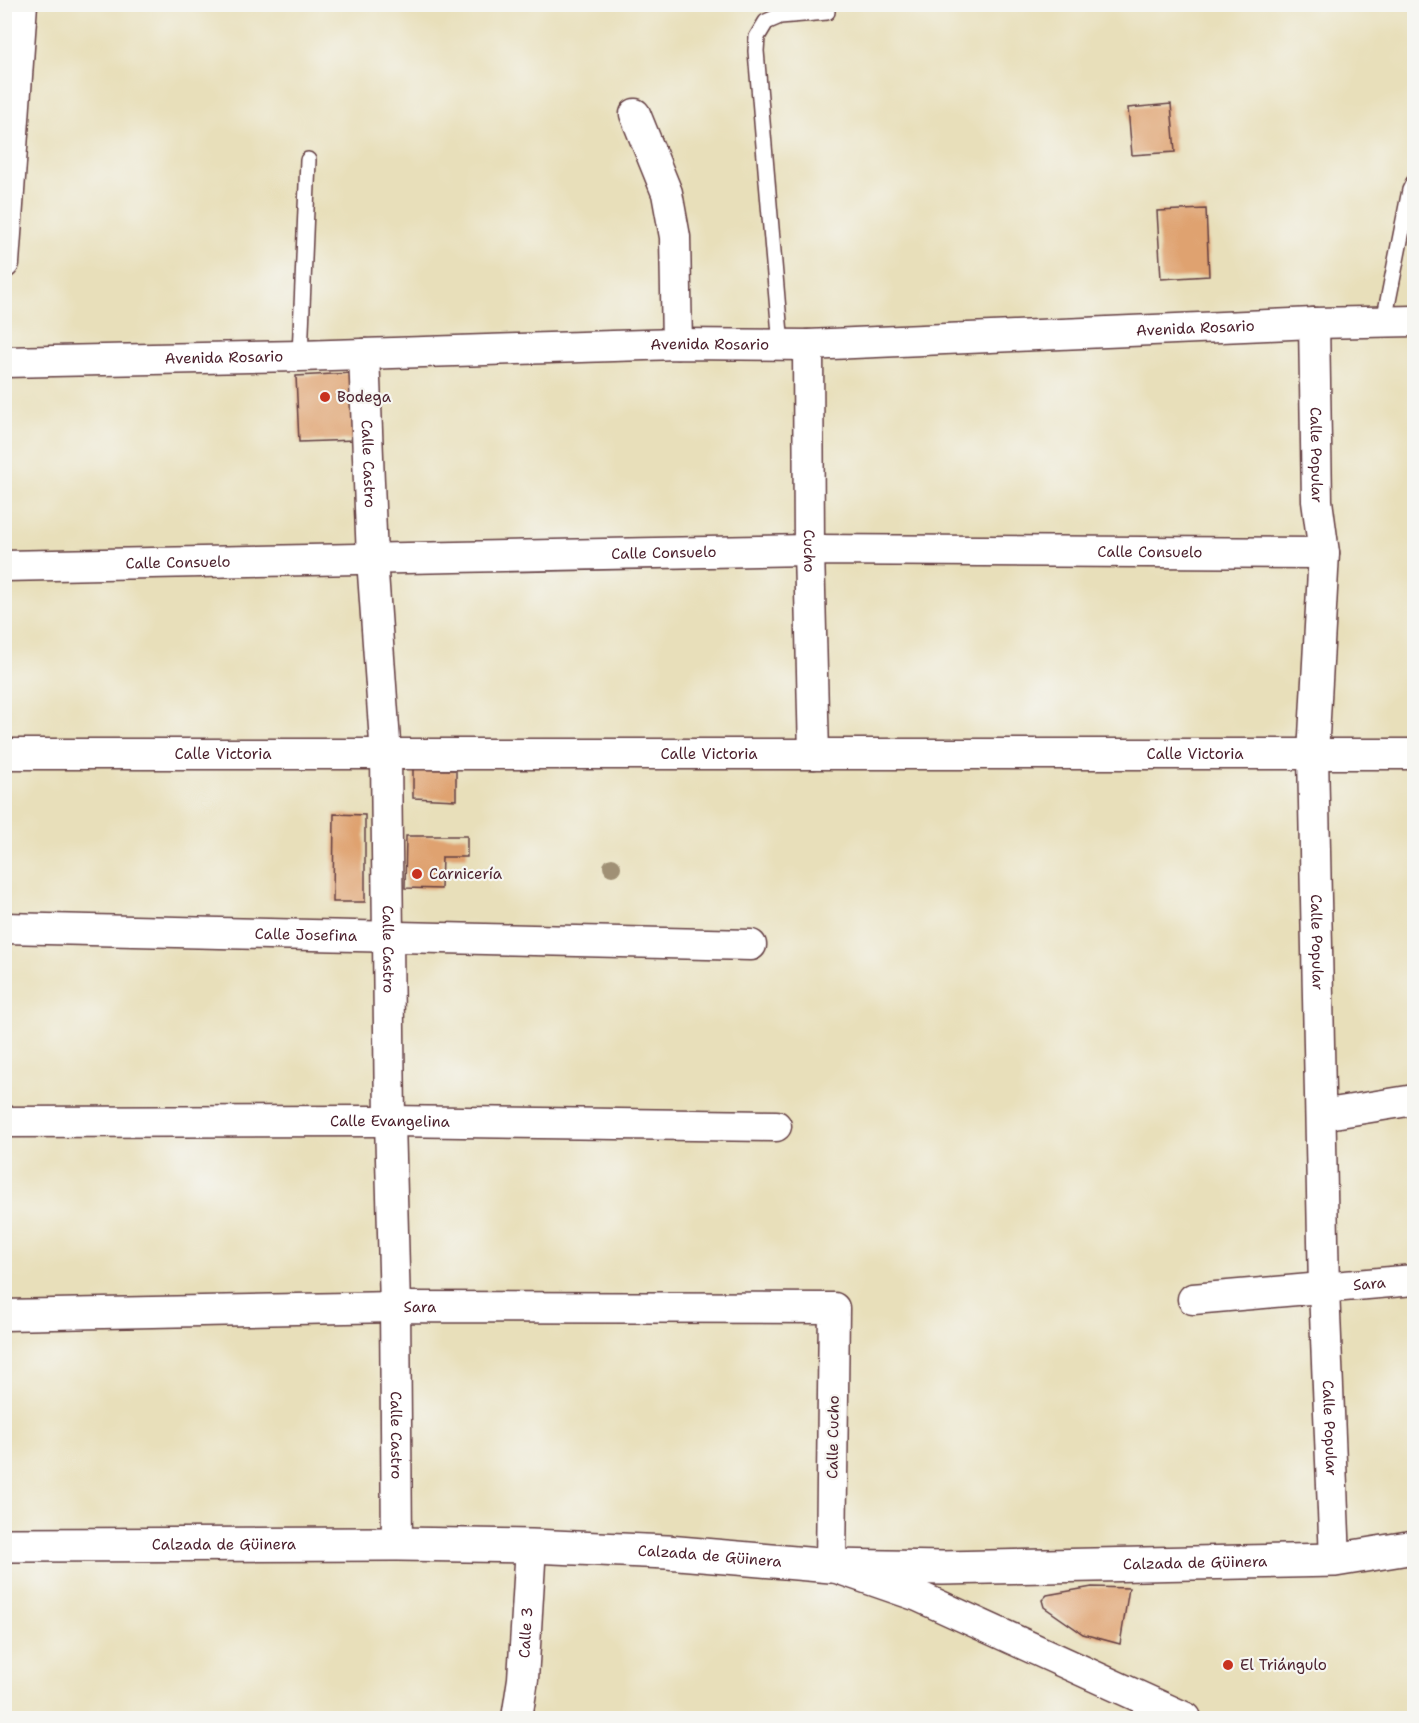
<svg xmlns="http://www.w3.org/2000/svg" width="1419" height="1723" font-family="'Shantell Sans',sans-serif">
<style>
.building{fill:#dfa26f}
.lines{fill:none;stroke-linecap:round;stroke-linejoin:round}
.service-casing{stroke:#623c40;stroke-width:18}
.minor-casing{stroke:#623c40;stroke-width:33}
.secondary-casing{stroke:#623c40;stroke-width:36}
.service{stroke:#fff;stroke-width:15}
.minor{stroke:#fff;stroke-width:30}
.secondary{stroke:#fff;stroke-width:33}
.tree{fill:#a09075}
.poi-dot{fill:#c8321e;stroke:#f6f6f2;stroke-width:2}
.labels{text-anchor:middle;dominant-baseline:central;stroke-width:4.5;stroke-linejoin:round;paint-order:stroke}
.street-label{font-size:15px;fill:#4a1f2b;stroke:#f6f6f2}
.poi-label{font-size:15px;fill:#4a1f2b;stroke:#f6f6f2;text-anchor:start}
</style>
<rect width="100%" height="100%" fill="#f6f6f2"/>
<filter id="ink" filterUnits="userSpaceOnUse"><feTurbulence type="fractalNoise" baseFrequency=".0167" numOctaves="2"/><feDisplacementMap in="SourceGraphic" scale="12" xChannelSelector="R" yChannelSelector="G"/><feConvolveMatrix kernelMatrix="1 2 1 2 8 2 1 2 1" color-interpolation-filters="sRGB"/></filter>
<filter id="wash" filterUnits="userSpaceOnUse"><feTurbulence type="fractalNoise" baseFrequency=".008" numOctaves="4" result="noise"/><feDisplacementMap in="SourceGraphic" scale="24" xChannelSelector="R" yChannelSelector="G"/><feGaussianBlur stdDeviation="1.35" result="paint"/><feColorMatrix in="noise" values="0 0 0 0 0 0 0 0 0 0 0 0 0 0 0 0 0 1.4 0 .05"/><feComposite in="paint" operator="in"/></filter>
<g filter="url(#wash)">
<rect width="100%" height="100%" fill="#e8dfba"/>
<g id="blocks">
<!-- building -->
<g class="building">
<path d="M1171,104L1175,152L1132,155L1128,108Z"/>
<path d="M1206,209L1209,276L1161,279L1157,211Z"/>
<path d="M352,373L355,440L299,442L296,376Z"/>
<path d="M413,769L456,770V800L413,798Z"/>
<path d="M334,814L365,815V902H333Z"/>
<path d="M406,836H467V857H442L441,889L405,888Z"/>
<path d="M1092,1587L1129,1588L1120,1644L1083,1634L1044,1607L1042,1600L1047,1595Z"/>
</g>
</g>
</g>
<g filter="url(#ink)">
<use href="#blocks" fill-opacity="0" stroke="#623c40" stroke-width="1.5"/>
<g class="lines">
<!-- service casing -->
<g class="service-casing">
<g id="service">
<path d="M1384,321L1410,190L1414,182"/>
<path d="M781,346L756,51L757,37L766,22L780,16L827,12"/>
<path d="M300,356L308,160"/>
</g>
</g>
<!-- minor casing -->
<g class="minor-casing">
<g id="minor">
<path d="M635,114L667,193L675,237L677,344"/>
<path d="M4,263L22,4"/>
<path id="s1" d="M1314,323L1317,501L1324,553L1313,754L1324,1289L1335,1560"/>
<path id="s2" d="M808,345L809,550L814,754"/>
<path id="s3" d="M364,354L372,559L386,756L390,1121L395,1307L397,1544"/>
<path id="s4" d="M4,362L300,356L677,344L808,345L1314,323L1414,321"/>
<path id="s5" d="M4,566L809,550L1324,553"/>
<path id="s6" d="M4,754H1414"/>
<path id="s7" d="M4,928L751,945"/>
<path d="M1321,1115L1414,1100"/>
<path id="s8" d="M4,1122L390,1121L776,1126"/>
<path id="s9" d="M1193,1299L1414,1280"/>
<path id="s10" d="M4,1315L395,1307L834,1308L831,1566L918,1596L1186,1718"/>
<path id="s11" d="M517,1718L523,1679L531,1546"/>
</g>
</g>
<!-- secondary casing -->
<g class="secondary-casing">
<g id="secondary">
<path id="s12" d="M4,1545L397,1544L531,1546L667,1552L831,1566L943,1568L1335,1560L1414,1547"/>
</g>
</g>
<!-- service -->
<use href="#service" class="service"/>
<!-- minor -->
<use href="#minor" class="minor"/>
<!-- secondary -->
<use href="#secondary" class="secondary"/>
</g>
<!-- trees -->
<circle class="tree" cx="612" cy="867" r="9"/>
</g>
<!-- markers -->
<g class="poi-dot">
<circle cx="325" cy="397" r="6"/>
<circle cx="417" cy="874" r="6"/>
<circle cx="1228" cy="1665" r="6"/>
</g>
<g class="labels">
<!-- street labels -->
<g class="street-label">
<text stroke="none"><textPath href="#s4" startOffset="1192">Avenida Rosario</textPath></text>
<text stroke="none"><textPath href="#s4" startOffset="706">Avenida Rosario</textPath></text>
<text stroke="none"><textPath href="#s4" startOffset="220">Avenida Rosario</textPath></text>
<text stroke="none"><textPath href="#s1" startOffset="132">Calle Popular</textPath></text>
<text stroke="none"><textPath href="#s3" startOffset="110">Calle Castro</textPath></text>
<text stroke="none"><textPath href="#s2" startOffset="206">Cucho</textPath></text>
<text stroke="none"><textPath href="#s5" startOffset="1146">Calle Consuelo</textPath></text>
<text stroke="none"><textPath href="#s5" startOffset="660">Calle Consuelo</textPath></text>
<text stroke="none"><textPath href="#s5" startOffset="174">Calle Consuelo</textPath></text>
<text stroke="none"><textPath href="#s6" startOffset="1191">Calle Victoria</textPath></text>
<text stroke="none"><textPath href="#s6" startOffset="219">Calle Victoria</textPath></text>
<text stroke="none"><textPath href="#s6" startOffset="705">Calle Victoria</textPath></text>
<text stroke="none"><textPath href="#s7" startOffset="302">Calle Josefina</textPath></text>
<text stroke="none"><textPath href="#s1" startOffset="620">Calle Popular</textPath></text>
<text stroke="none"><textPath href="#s3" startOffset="596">Calle Castro</textPath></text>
<text stroke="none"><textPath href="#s8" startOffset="386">Calle Evangelina</textPath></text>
<text stroke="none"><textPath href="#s9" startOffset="177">Sara</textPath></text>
<text stroke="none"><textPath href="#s10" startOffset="416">Sara</textPath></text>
<text stroke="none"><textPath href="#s1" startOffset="1106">Calle Popular</textPath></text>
<text stroke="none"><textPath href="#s3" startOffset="1082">Calle Castro</textPath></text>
<text transform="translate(833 1437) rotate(-89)">Calle Cucho</text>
<text stroke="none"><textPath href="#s12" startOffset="220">Calzada de Güinera</textPath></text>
<text stroke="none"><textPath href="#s12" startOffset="706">Calzada de Güinera</textPath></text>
<text stroke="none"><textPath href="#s12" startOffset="1192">Calzada de Güinera</textPath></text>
<text stroke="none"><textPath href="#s11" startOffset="86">Calle 3</textPath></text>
</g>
<!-- poi labels -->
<g class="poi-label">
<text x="337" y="397">Bodega</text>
<text x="429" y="874">Carnicería</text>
<text x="1240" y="1665">El Triángulo</text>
</g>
</g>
<!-- margin -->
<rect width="1419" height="1723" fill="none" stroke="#f6f6f2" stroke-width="24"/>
</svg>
